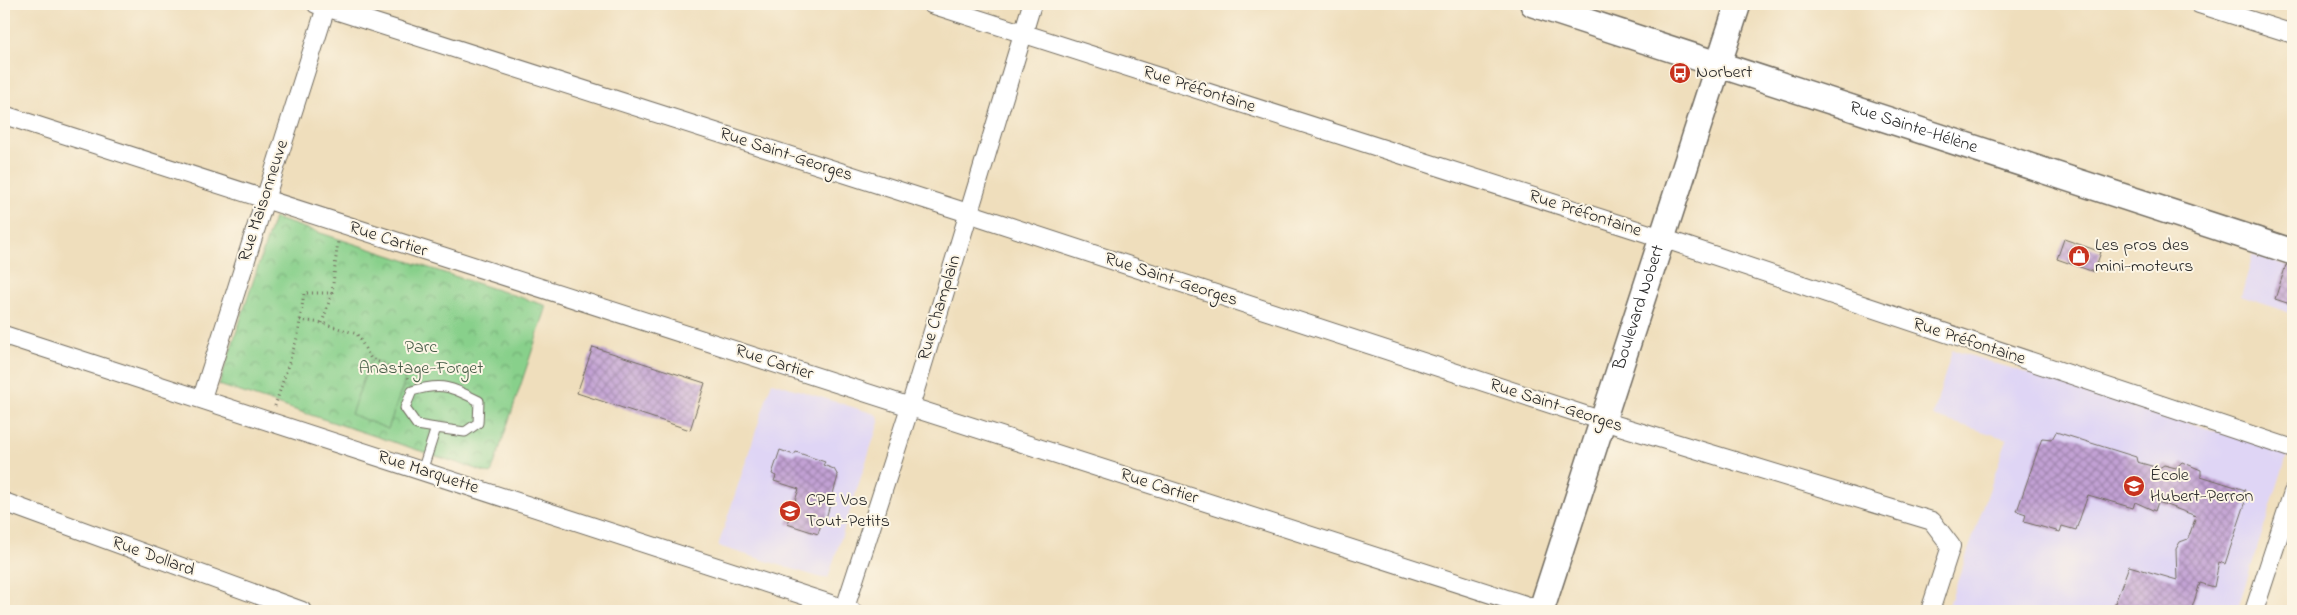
<svg xmlns="http://www.w3.org/2000/svg" width="2297" height="615" font-family="'Indie Flower',sans-serif">
<style>
.built{fill:#dfd5f5}
.park{fill:url(#park-crowns);stroke:#5a7e5b}
.pitch{fill:#88d08b;stroke:#5a7e5b}
.building{fill:url(#building-cross-hatch)}
.lines{fill:none;stroke-linecap:round;stroke-linejoin:round}
.lane-casing{stroke:#706a5e;stroke-width:11}
.street-casing{stroke:#706a5e;stroke-width:20}
.secondary-casing{stroke:#706a5e;stroke-width:28}
.path{stroke:#706a5e;stroke-width:3;stroke-dasharray:1 4;stroke-linecap:butt}
.lane{stroke:#fff;stroke-width:9}
.street{stroke:#fff;stroke-width:18}
.secondary{stroke:#fff;stroke-width:25}
.labels{text-anchor:middle;dominant-baseline:central;stroke-width:4;stroke-linejoin:round;paint-order:stroke}
.poi-label{font-size:18px;fill:#2b2b2b;stroke:#fcf5e5;text-anchor:start}
.street-label{font-size:18px;fill:#2b2b2b;stroke:#fcf5e5}
.park-label{font-size:18px;fill:#475d48;stroke:#fcf5e5}
</style>
<defs>
<pattern id="park-crowns" width="20" height="18" patternUnits="userSpaceOnUse" patternTransform="scale(1.25)"><rect width="20" height="18" fill="#88d08b"/><path d="M2 6a3 3 0 1 1 6 0M12 15a3 3 0 1 1 6 0" fill="none" stroke="#6fa972"/></pattern>
<pattern id="building-cross-hatch" width="8" height="8" patternUnits="userSpaceOnUse" patternTransform="scale(1.25)"><rect width="8" height="8" fill="#c2a1d4"/><path d="M0 0l8 8M0 8l8-8" fill="none" stroke="#9e83ac"/></pattern>
</defs>
<rect width="100%" height="100%" fill="#fcf5e5"/>
<filter id="ink" filterUnits="userSpaceOnUse"><feTurbulence type="fractalNoise" baseFrequency=".02" numOctaves="2"/><feDisplacementMap in="SourceGraphic" scale="10" xChannelSelector="R" yChannelSelector="G"/><feConvolveMatrix kernelMatrix="1 2 1 2 8 2 1 2 1" color-interpolation-filters="sRGB"/></filter>
<filter id="wash" filterUnits="userSpaceOnUse"><feTurbulence type="fractalNoise" baseFrequency=".0096" numOctaves="4" result="noise"/><feDisplacementMap in="SourceGraphic" scale="20" xChannelSelector="R" yChannelSelector="G"/><feGaussianBlur stdDeviation="1.12" result="paint"/><feColorMatrix in="noise" values="0 0 0 0 0 0 0 0 0 0 0 0 0 0 0 0 0 1.4 0 .05"/><feComposite in="paint" operator="in"/></filter>
<g filter="url(#wash)">
<rect width="100%" height="100%" fill="#efdebc"/>
<!-- built -->
<g class="built">
<path d="M2253,255L2293,267V314L2241,296Z"/>
<path d="M1952,350L2288,453L2237,611H1947L2007,439L1933,416Z"/>
<path d="M772,382L875,414L878,417L879,422L828,578H822L718,546Z"/>
</g>
<!-- park -->
<path class="park" d="M274,218L547,306L491,474L219,385Z"/>
<!-- pitch -->
<path class="pitch" d="M371,359L407,374L388,429L351,414Z"/>
<g id="blocks">
<!-- building -->
<g class="building">
<path d="M2064,239L2101,252L2094,272L2057,259Z"/>
<path d="M2286,265L2293,266V305L2275,299Z"/>
<path d="M593,347L705,383L690,430L577,393Z"/>
<path d="M2056,432L2136,457L2137,462L2159,468L2164,465L2176,468L2182,462L2201,470V476L2245,490L2241,499L2245,504L2225,564L2219,562L2214,587L2200,583L2191,611H2112L2129,566L2177,580L2176,549L2180,542L2188,539L2196,516L2158,502L2155,511L2135,502L2133,508L2088,495L2076,530L2062,526L2060,532L2024,522L2026,514L2017,511L2042,438L2052,439Z"/>
<path d="M780,450L794,455L796,452L825,462L823,465L834,469L838,476L825,522L822,521L818,534L787,524L799,489L774,481L776,476L772,474Z"/>
</g>
</g>
</g>
<g filter="url(#ink)">
<use href="#blocks" fill-opacity="0" stroke="#706a5e" stroke-width="1"/>
<g class="lines">
<!-- lane casing -->
<g class="lane-casing">
<path id="lane" d="M422,471L436,428L465,432L478,423L479,401C452,387 443,382 412,391L405,408L417,425L436,428"/>
</g>
<!-- street casing -->
<g class="street-casing">
<g id="street">
<path d="M316,4L968,213L1603,421L1932,521L1951,546L1930,611"/>
<path d="M931,4L1662,238L2293,449"/>
<path d="M2199,4L2293,34"/>
<path d="M4,115L1544,611"/>
<path d="M4,335L852,611"/>
<path d="M202,398L327,4"/>
<path d="M4,502L302,611"/>
<path d="M844,611L910,407L1032,4"/>
<path d="M2254,611L2293,492"/>
</g>
</g>
<!-- secondary casing -->
<g class="secondary-casing">
<g id="secondary">
<path id="s1" d="M1533,4L2293,252"/>
<path id="s2" d="M1541,611L1738,4"/>
</g>
</g>
<!-- path -->
<g class="path">
<path d="M300,320L322,323L357,334L371,359L407,374L409,380"/>
<path d="M322,323L332,293"/>
<path d="M275,406L298,335L304,293H332L338,240"/>
</g>
<!-- lane -->
<use href="#lane" class="lane"/>
<!-- street -->
<use href="#street" class="street"/>
<!-- secondary -->
<use href="#secondary" class="secondary"/>
</g>
</g>
<!-- icons -->
<defs>
<g id="bus-disc" transform="scale(1.125)"><circle r="9.5" fill="#c8321e" stroke="#fcf5e5"/><path d="M-5-6H5V4H4V6H2V4H-2V6H-4V4H-5ZM-3.5-4V0h7V-4ZM-3.5 1.2v1.5H-2V1.2ZM2 1.2v1.5H3.5V1.2Z" fill="#fff"/></g>
<g id="shop-disc" transform="scale(1.125)"><circle r="9.5" fill="#c8321e" stroke="#fcf5e5"/><path d="M-5-2.5h2.3a2.7 3.5 0 0 1 5.4 0H5L5.5 6h-11ZM-1.5-2.5h3a1.5 2.3 0 0 0-3 0Z" fill="#fff"/></g>
<g id="school-disc" transform="scale(1.125)"><circle r="9.5" fill="#c8321e" stroke="#fcf5e5"/><path d="M0-5L7-2L0 1L-7-2ZM-4 1L0 2.5L4 1V4Q0 6-4 4Z" fill="#fff"/></g>
</defs>
<g fill-rule="evenodd">
<use href="#bus-disc" x="1680" y="73"/>
<use href="#shop-disc" x="2079" y="256"/>
<use href="#school-disc" x="2134" y="486"/>
<use href="#school-disc" x="790" y="511"/>
</g>
<g class="labels">
<!-- poi labels -->
<g class="poi-label">
<text x="1696" y="73">Norbert</text>
<text x="2095" y="246">Les pros des<tspan x="2095" dy="21">mini-moteurs</tspan></text>
<text x="2150" y="476">École<tspan x="2150" dy="21">Hubert-Perron</tspan></text>
<text x="806" y="501">CPE Vos<tspan x="806" dy="21">Tout-Petits</tspan></text>
</g>
<!-- street labels -->
<g class="street-label">
<text transform="translate(1199 90) rotate(18)">Rue Préfontaine</text>
<text stroke="none"><textPath href="#s1" startOffset="400">Rue Sainte-Hélène</textPath></text>
<text transform="translate(786 155) rotate(18)">Rue Saint-Georges</text>
<text transform="translate(264 201) rotate(-72)">Rue Maisonneuve</text>
<text transform="translate(1585 214) rotate(18)">Rue Préfontaine</text>
<text transform="translate(388 240) rotate(18)">Rue Cartier</text>
<text transform="translate(1171 280) rotate(18)">Rue Saint-Georges</text>
<text transform="translate(940 308) rotate(-73)">Rue Champlain</text>
<text stroke="none"><textPath href="#s2" startOffset="319">Boulevard Nobert</textPath></text>
<text transform="translate(1969 342) rotate(18)">Rue Préfontaine</text>
<text transform="translate(774 363) rotate(18)">Rue Cartier</text>
<text transform="translate(1556 406) rotate(18)">Rue Saint-Georges</text>
<text transform="translate(428 473) rotate(18)">Rue Marquette</text>
<text transform="translate(1159 487) rotate(18)">Rue Cartier</text>
<text transform="translate(153 557) rotate(20)">Rue Dollard</text>
</g>
<!-- park labels -->
<g class="park-label">
<text x="421" y="348">Parc<tspan x="421" dy="21">Anastage-Forget</tspan></text>
</g>
</g>
<!-- margin -->
<rect width="2297" height="615" fill="none" stroke="#fcf5e5" stroke-width="20"/>
</svg>
